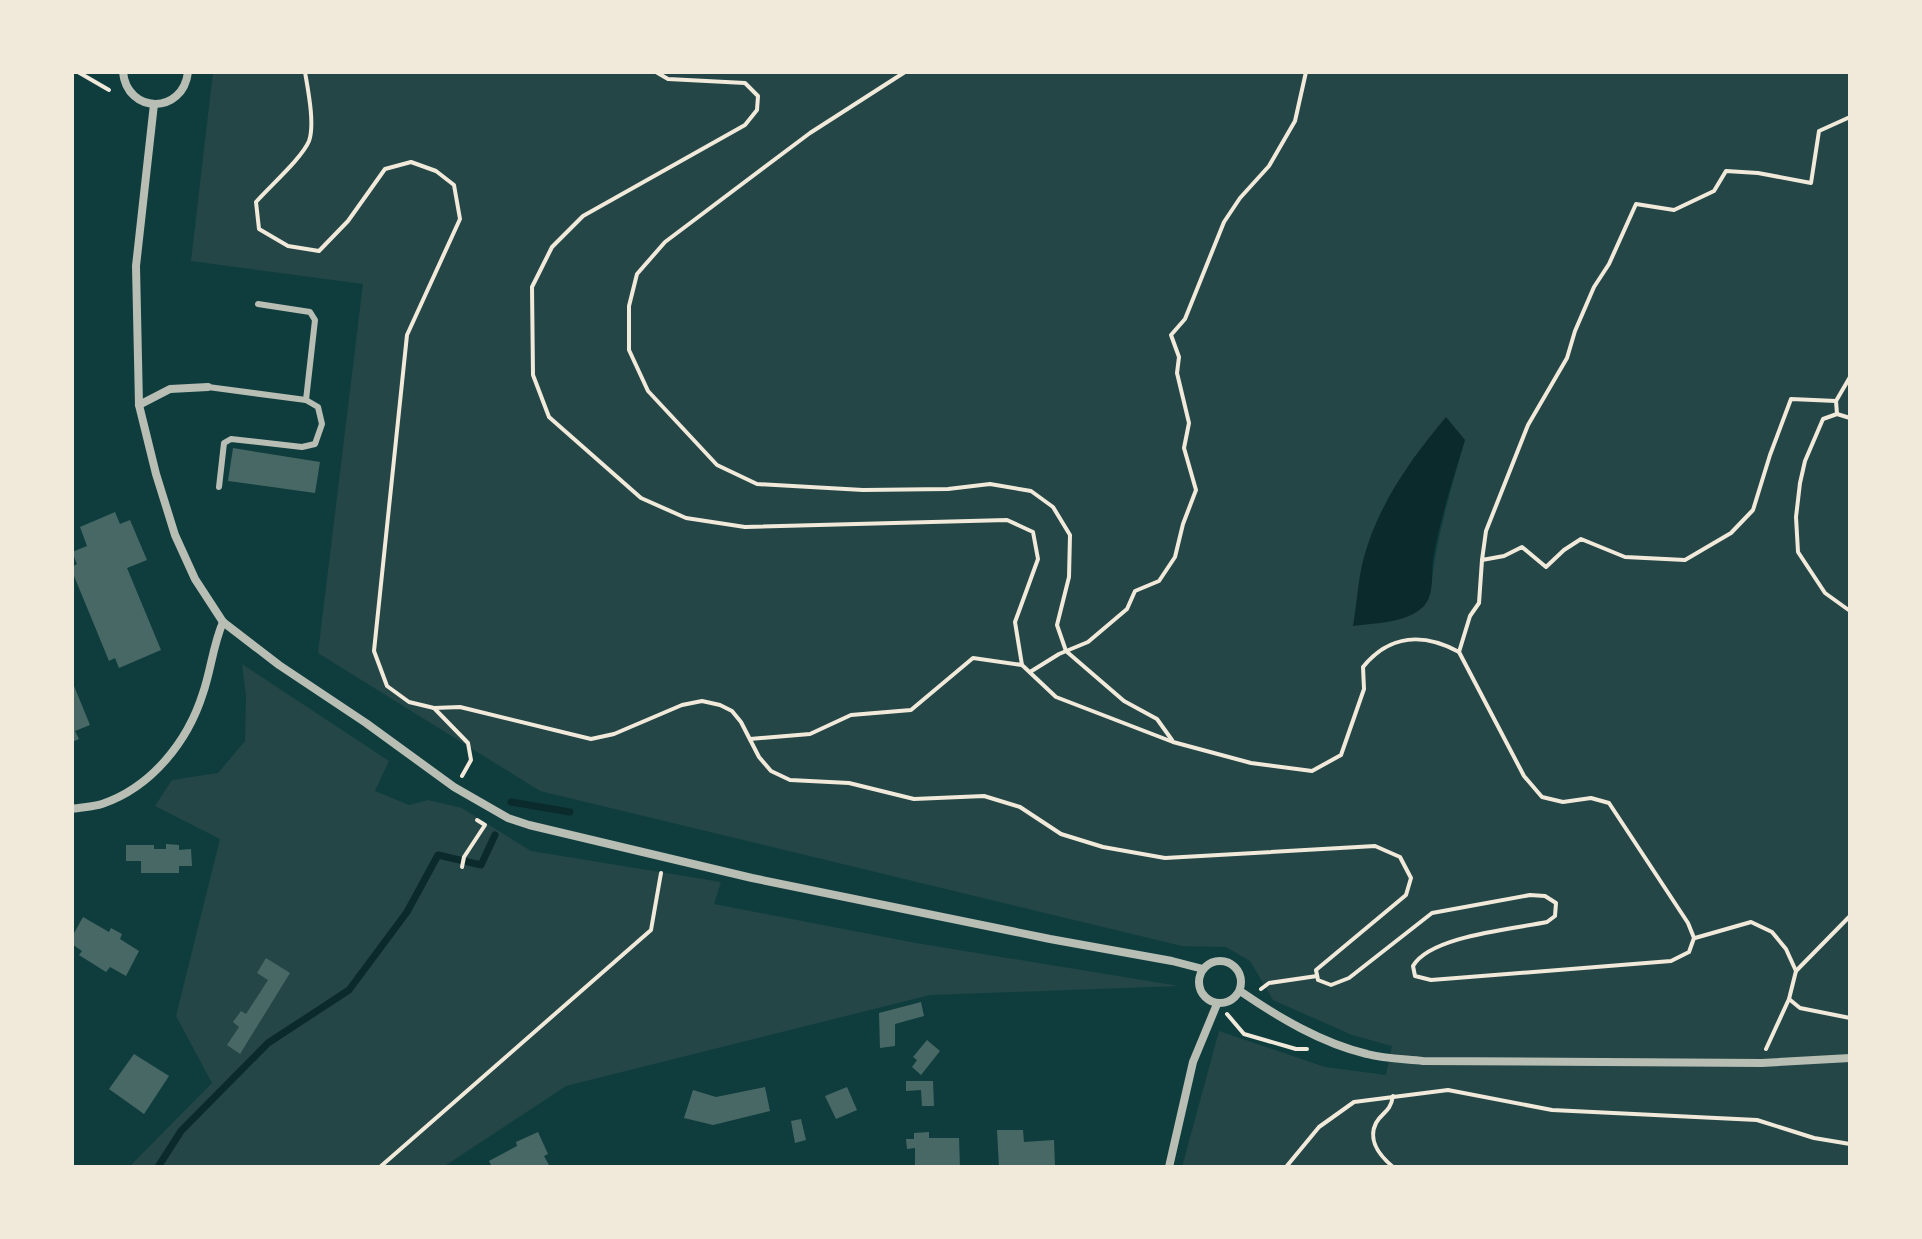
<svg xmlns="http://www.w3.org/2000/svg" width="1922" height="1239" font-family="'PT Sans',sans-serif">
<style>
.green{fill:#244646;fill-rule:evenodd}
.water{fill:#0a2a2b}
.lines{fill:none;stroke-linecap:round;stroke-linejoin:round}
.stream{stroke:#0a2a2b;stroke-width:7}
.building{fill:#486865}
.path{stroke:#f1e9da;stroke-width:4}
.service{stroke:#b8beb3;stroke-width:6}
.minor{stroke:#b8beb3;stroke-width:8}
</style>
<rect width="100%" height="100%" fill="#0f3d3e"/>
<!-- green -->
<g class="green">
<path d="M213,72H1850V1167H1182L1219,1031L1325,1067L1386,1075L1392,1046L1352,1035L1273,1000L1250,961L1226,947L1182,946L540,791L318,653L363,284L191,261ZM1465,440C1450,492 1435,542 1430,596L1413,457Z"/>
<path d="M242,664L389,761L375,791L409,805L428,800L462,808L531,851L721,882L714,904L916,943L1179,986L930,995L566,1086L443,1167H129L212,1083L176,1016L220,839L155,806L172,780L218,773L245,741L246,696Z"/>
</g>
<!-- water -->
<path class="water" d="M1446,417L1465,440C1453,479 1440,519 1433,559C1431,574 1435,595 1423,607C1406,623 1375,623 1353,626C1357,603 1358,579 1364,557C1379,503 1411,459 1446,417Z"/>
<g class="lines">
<!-- stream -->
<g class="stream">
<path d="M511,802L570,812"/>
<path d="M158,1167L181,1131L268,1043L349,990L407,912L438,855L481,865L495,835"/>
</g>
</g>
<!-- building -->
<g class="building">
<path d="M233,448L320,462L315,493L228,481Z"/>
<path d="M115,512L120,524L130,520L147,560L127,568L161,650L119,668L115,658L109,661L72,571V567L77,564L72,552L87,546L80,527Z"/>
<path d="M72,681L90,725L75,731L79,739L72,742Z"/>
<path d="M166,844L179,845V850L191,849L192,866H179V873H141V861H126V845H154V849H166Z"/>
<path d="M83,917L109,932L111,928L122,934L120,939L139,951L126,976L110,967L106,972L79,955L82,951L72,944V937Z"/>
<path d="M266,958L290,973L240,1054L227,1045L239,1027L233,1022L241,1011L246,1014L268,980L257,973Z"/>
<path d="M921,1002L924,1016L895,1024V1046L880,1048L879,1013Z"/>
<path d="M927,1040L940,1051L921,1075L912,1067L917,1060L913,1057Z"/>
<path d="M134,1054L169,1076L144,1114L109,1089Z"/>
<path d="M906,1081H933L934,1106H922L921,1090L906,1091Z"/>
<path d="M765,1087L770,1111L713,1125L684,1118L693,1090L716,1097Z"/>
<path d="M847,1087L857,1110L836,1119L825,1096Z"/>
<path d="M801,1119L806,1140L795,1143L791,1121Z"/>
<path d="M997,1130H1023L1024,1142L1054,1140L1055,1167H999Z"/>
<path d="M538,1132L548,1154L544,1156L550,1167H492L489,1161L517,1146L516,1142Z"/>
<path d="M929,1132V1138H959L960,1167H915V1148L907,1149L906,1139H914V1133Z"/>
</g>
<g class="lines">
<!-- path -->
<g class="path">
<path d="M78,72L109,90"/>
<path d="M305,72C308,90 315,124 309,141C302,158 270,186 256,202L259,229L288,246L319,251L348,221L385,169L411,162L436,171L454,185L460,219L407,335L374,651L387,686L409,702L434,708L460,707L591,739L614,734L682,705L702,701L720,705L732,711L741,722L759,757L771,771L790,780L849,783L914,799L984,796L1020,807L1061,834L1103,847L1165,858L1375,846L1400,857L1411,878L1406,895L1316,970L1318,980L1331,985L1349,978L1432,913L1530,895L1545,896L1556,903L1555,916L1547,922C1513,929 1430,936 1413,966L1415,976L1431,980L1671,961L1689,952L1694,938L1688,923L1609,803L1591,798L1563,802L1542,797L1524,776L1459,652C1424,633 1390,634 1363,667L1364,689L1341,755L1312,771L1251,763L1173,742L1056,697L1022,665L1015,622L1038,559L1033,532L1007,520L745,527L686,518L641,498L549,417L533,375L532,287L552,247L583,216L745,125L757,110L758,96L745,83L668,79L656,72"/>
<path d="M905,72L810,133L665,242L637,274L629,306V350L648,391L717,465L757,484L863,490L948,489L990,484L1031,491L1053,507L1070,535L1069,577L1057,625L1066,651L1124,701L1157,719L1172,740"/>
<path d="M1836,401L1791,399L1770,455L1753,510L1731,533L1685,560L1625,557L1581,539L1564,550L1546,567L1522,547L1504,556L1482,560L1486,531L1528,425L1567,358L1575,331L1594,287L1609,264L1636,204L1674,210L1714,191L1726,171L1758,173L1811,183L1819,131L1850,117"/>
<path d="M1837,414L1836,401L1850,377"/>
<path d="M1850,418L1837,414L1823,419L1805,461L1800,483L1796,517L1798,552L1825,593L1850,611"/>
<path d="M1459,652L1470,616L1479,603L1482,560"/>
<path d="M1030,672L1059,654L1088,642L1127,609L1135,591L1159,581L1175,557L1183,524L1196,490L1184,448L1189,423L1177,373L1179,357L1171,335L1185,319L1224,222L1240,198L1269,166L1295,121L1306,72"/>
<path d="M434,708L468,743L471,760L462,776"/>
<path d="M750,739L810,734L851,715L911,710L973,658L1022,665"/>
<path d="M462,867L464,857L485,825L477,820"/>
<path d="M1695,938L1751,922L1772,932L1786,949L1796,971L1789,999L1766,1049"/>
<path d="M1796,971L1850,916"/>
<path d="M1261,989L1269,983L1317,976"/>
<path d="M1789,999L1800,1008L1850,1018"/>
<path d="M1227,1014L1244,1034L1296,1049H1307"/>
<path d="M1393,1096C1390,1113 1383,1111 1376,1123C1367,1141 1380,1156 1393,1167"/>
<path d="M380,1167L651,930L661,873"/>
<path d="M1286,1167L1319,1127L1354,1102L1448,1090L1552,1110L1757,1120L1814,1138L1850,1144"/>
</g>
<!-- service -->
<g class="service">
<path d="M258,304L310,312L315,320L306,400"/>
<path d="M208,387L306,400L318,407L322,424L315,444L302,447L231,439L224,443L219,487"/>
</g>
<!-- minor -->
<g class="minor">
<path d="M123,72C127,114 183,115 188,72"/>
<path d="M154,104L136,266L139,405L156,474L175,535L195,579L223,622L279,665L366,723L454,787L508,818L529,825L752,878L1050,939L1172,961L1203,969"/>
<path d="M139,405L170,389L208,387"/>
<path d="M72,809C82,807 93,807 102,804C152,787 188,741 203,693C211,670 213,645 223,622"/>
<circle cx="1220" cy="982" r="21"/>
<path d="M1240,991C1278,1017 1321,1043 1367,1054C1385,1059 1405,1059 1423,1061L1762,1063L1850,1058"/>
<path d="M1169,1167L1193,1062L1217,1004"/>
</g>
</g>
<!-- border -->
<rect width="1922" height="1239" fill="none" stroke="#f1e9da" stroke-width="148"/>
</svg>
